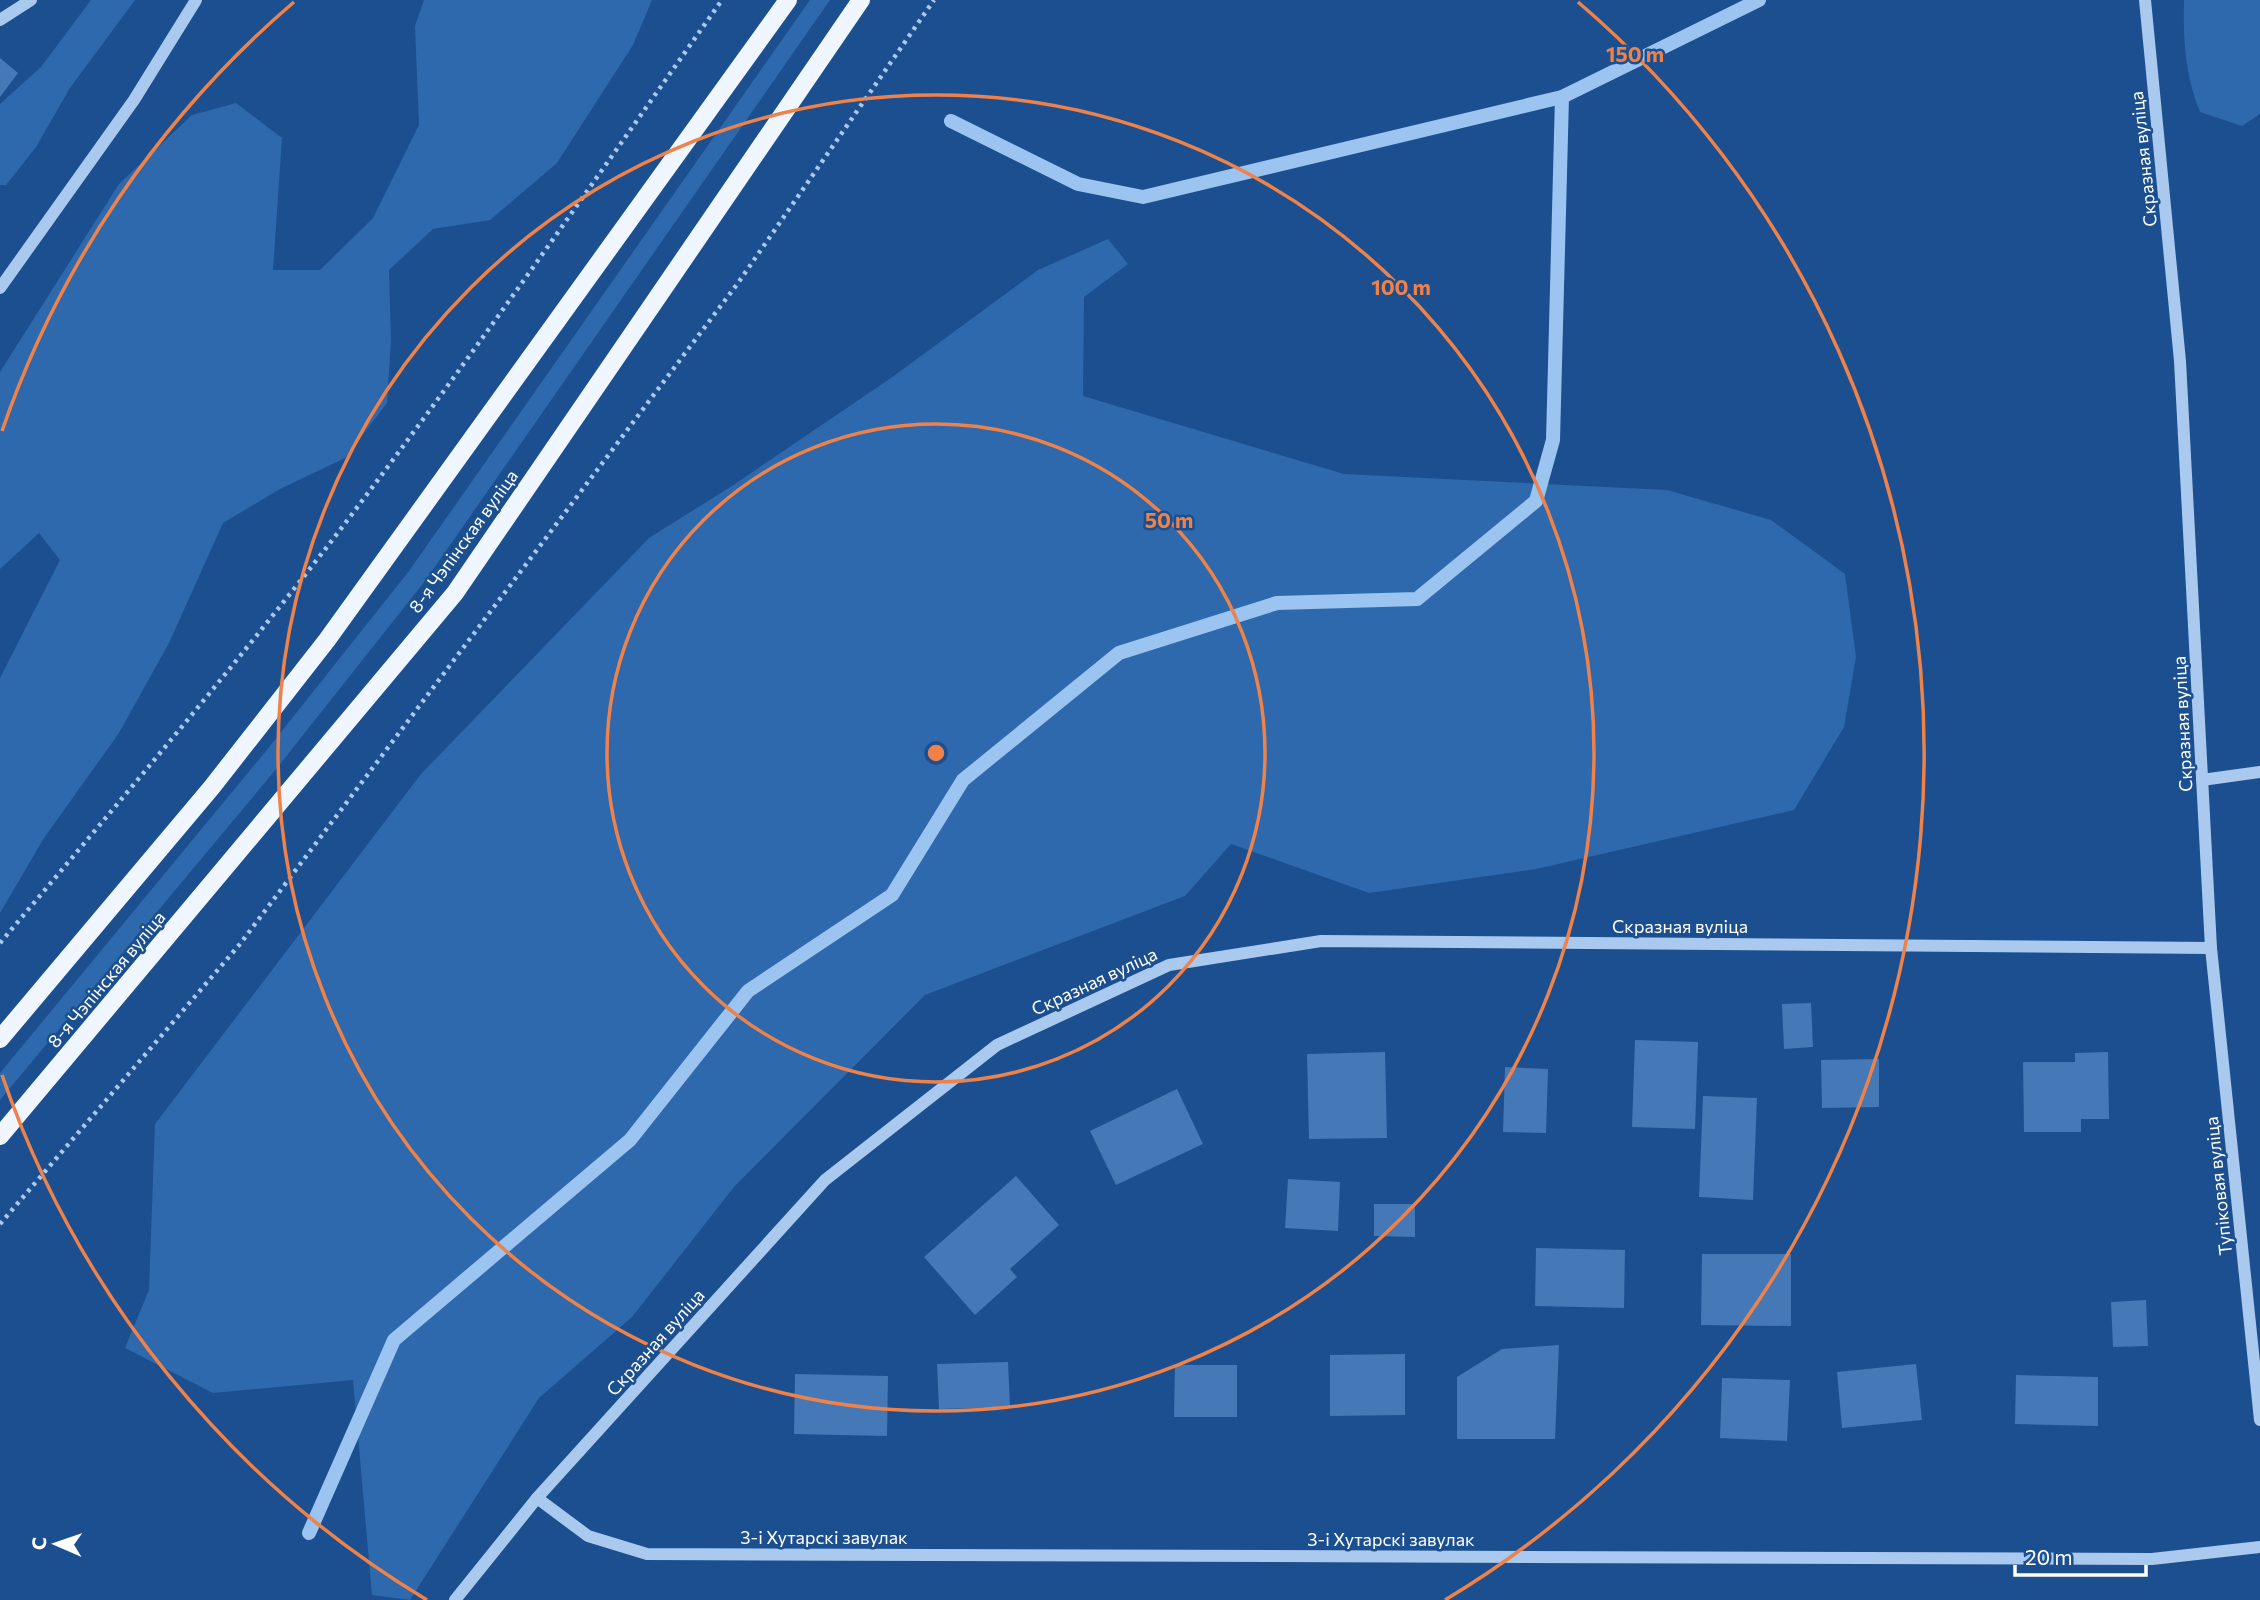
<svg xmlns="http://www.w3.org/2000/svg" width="2260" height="1600" font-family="Commissioner,sans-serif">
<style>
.green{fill:#2e69ad}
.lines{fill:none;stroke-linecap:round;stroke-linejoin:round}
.stream{stroke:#9cc4f0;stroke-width:14}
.building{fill:#4478b7}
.path{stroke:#a9c9ee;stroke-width:4.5;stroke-dasharray:3.5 5;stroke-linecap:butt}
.minor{stroke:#a9c9ee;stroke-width:12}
.major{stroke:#f0f6ff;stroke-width:18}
.ring{fill:none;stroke:#ee8249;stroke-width:3.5}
.labels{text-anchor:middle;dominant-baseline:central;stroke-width:5;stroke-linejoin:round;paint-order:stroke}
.street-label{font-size:18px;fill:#fff;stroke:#1b4f8f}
.centre{fill:#ee8249;stroke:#1b4f8f;stroke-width:3.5}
.ring-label{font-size:21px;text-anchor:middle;font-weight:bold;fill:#ee8249;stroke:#1b4f8f;stroke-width:5;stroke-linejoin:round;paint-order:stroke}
</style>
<rect width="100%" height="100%" fill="#1b4f8f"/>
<!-- green -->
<g class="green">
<path d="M91,0H135L70,88L36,147L6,185H0V104L41,67Z"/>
<path d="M424,0H652L633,45L557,163L490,220L433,229L389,270L391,340L387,403L345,458L280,489L223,523L169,643L119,733L44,838L0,913V678L60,560L39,533L0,569V372L119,184L192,115L236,103L282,138L273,270H320L373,218L419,125L415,26Z"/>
<path d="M810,0H830L425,581L277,768L0,1100V1073L266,751L409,571Z"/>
<path d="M2184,0H2260V114L2242,126L2200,112C2185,75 2183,40 2184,0Z"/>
<path d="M1108,239L1128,264L1084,297L1083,396L1344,474L1667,490L1771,520L1845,574L1856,657L1844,727L1794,810L1536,869L1369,893L1231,844L1185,896L925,995L734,1187L632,1317L539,1398L410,1600L372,1595L353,1380L213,1393L125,1348L149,1290L155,1124L421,774L649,538L732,486L891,378L1038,270Z"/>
</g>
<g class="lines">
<!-- stream -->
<g class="stream">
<path d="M951,121L1078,184L1143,197L1562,97L1759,0"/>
<path d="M309,1533L394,1340L630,1140L748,991L892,895L963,780L1119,653L1277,603L1417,599L1536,501L1553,440L1562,97"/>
</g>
</g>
<!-- building -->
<g class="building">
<path d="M0,58L18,73L0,97Z"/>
<path d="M1811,1003L1813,1047L1784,1049L1782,1004Z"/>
<path d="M1635,1040L1698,1042L1695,1129L1632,1127Z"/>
<path d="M1385,1052L1387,1138L1309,1139L1307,1054Z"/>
<path d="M2108,1052L2109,1119H2081V1132H2024L2023,1062H2075V1053Z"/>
<path d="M1879,1059V1107L1822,1108L1821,1060Z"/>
<path d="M1505,1067L1548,1069L1546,1133L1503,1132Z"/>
<path d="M1177,1089L1203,1144L1116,1185L1090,1131Z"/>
<path d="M1703,1096L1757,1098L1753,1200L1699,1197Z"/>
<path d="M1016,1176L1059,1225L1010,1269L1017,1277L975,1315L924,1257Z"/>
<path d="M1288,1179L1340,1182L1338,1231L1285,1228Z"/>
<path d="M1374,1204H1415V1237L1374,1236Z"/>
<path d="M1536,1248L1625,1250L1624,1308L1535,1306Z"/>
<path d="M1702,1254H1791V1326L1701,1325Z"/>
<path d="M2146,1300L2148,1346L2113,1347L2111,1302Z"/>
<path d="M1559,1345L1555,1439H1457V1377L1502,1349Z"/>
<path d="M1405,1354V1415L1330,1416V1355Z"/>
<path d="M1008,1362L1010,1407L939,1409L937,1364Z"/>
<path d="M1916,1364L1922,1420L1842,1428L1837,1372Z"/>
<path d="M1175,1365H1237V1417H1174Z"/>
<path d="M795,1374L888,1376L887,1436L794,1434Z"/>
<path d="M2016,1375L2098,1377V1426L2015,1424Z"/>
<path d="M1722,1378L1790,1380L1787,1441L1720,1438Z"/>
</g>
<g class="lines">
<!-- path -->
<g class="path">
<path d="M0,943C109,814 219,685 323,552C462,372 591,185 722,0"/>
<path d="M0,1224L240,944L738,283L934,0"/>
</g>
<!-- minor -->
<g class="minor">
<path d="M2145,0L2180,361L2211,948L2260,1420"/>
<path d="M0,20L31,0"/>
<path d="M0,288L134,100L196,0"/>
<path d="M2202,780L2260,772"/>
<path d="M537,1498L588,1536L647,1554L2152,1559L2260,1547"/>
<path d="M455,1600L537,1498L825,1180L997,1045L1169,965L1321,941L2211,948"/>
</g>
<!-- major -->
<g class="major">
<path d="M0,1039L212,787L327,640L788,0"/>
<path d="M0,1136L455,593L861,0"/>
</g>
</g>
<!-- distance rings -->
<g class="ring">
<circle cx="936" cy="753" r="329"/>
<circle cx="936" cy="753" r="658"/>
<path d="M427 1600A988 988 0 0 1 2 1075M2 431A988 988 0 0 1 294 2M1578 2A988 988 0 0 1 1445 1600"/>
</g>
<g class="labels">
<!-- street labels -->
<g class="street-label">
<text transform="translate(2143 159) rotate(-96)">Скразная вуліца</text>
<text transform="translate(463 541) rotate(-54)">8-я Чэпінская вуліца</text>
<text transform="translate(2182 724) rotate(-93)">Скразная вуліца</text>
<text x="1680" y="926">Скразная вуліца</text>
<text transform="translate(106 979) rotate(-50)">8-я Чэпінская вуліца</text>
<text transform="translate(1094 981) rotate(-25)">Скразная вуліца</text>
<text transform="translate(2218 1186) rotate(-96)">Тупіковая вуліца</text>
<text transform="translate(655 1342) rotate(-48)">Скразная вуліца</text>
<text x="824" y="1537">3-і Хутарскі завулак</text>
<text x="1391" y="1539">3-і Хутарскі завулак</text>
</g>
</g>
<circle cx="936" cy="753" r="10" class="centre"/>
<g class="ring-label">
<text x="1635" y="62">150 m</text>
<text x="1401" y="295">100 m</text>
<text x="1169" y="528">50 m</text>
</g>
<!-- north arrow -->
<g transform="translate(56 1544) rotate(272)" stroke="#1b4f8f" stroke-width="5" paint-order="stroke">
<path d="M0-5L12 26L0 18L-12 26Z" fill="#ffffff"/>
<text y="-10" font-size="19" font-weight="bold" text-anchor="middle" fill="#ffffff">С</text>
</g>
<!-- scale -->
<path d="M2015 1565v10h131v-10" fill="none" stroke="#ffffff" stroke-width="3.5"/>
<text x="2025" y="1565" font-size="21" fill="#ffffff" stroke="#1b4f8f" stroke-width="5" paint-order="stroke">20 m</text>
</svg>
